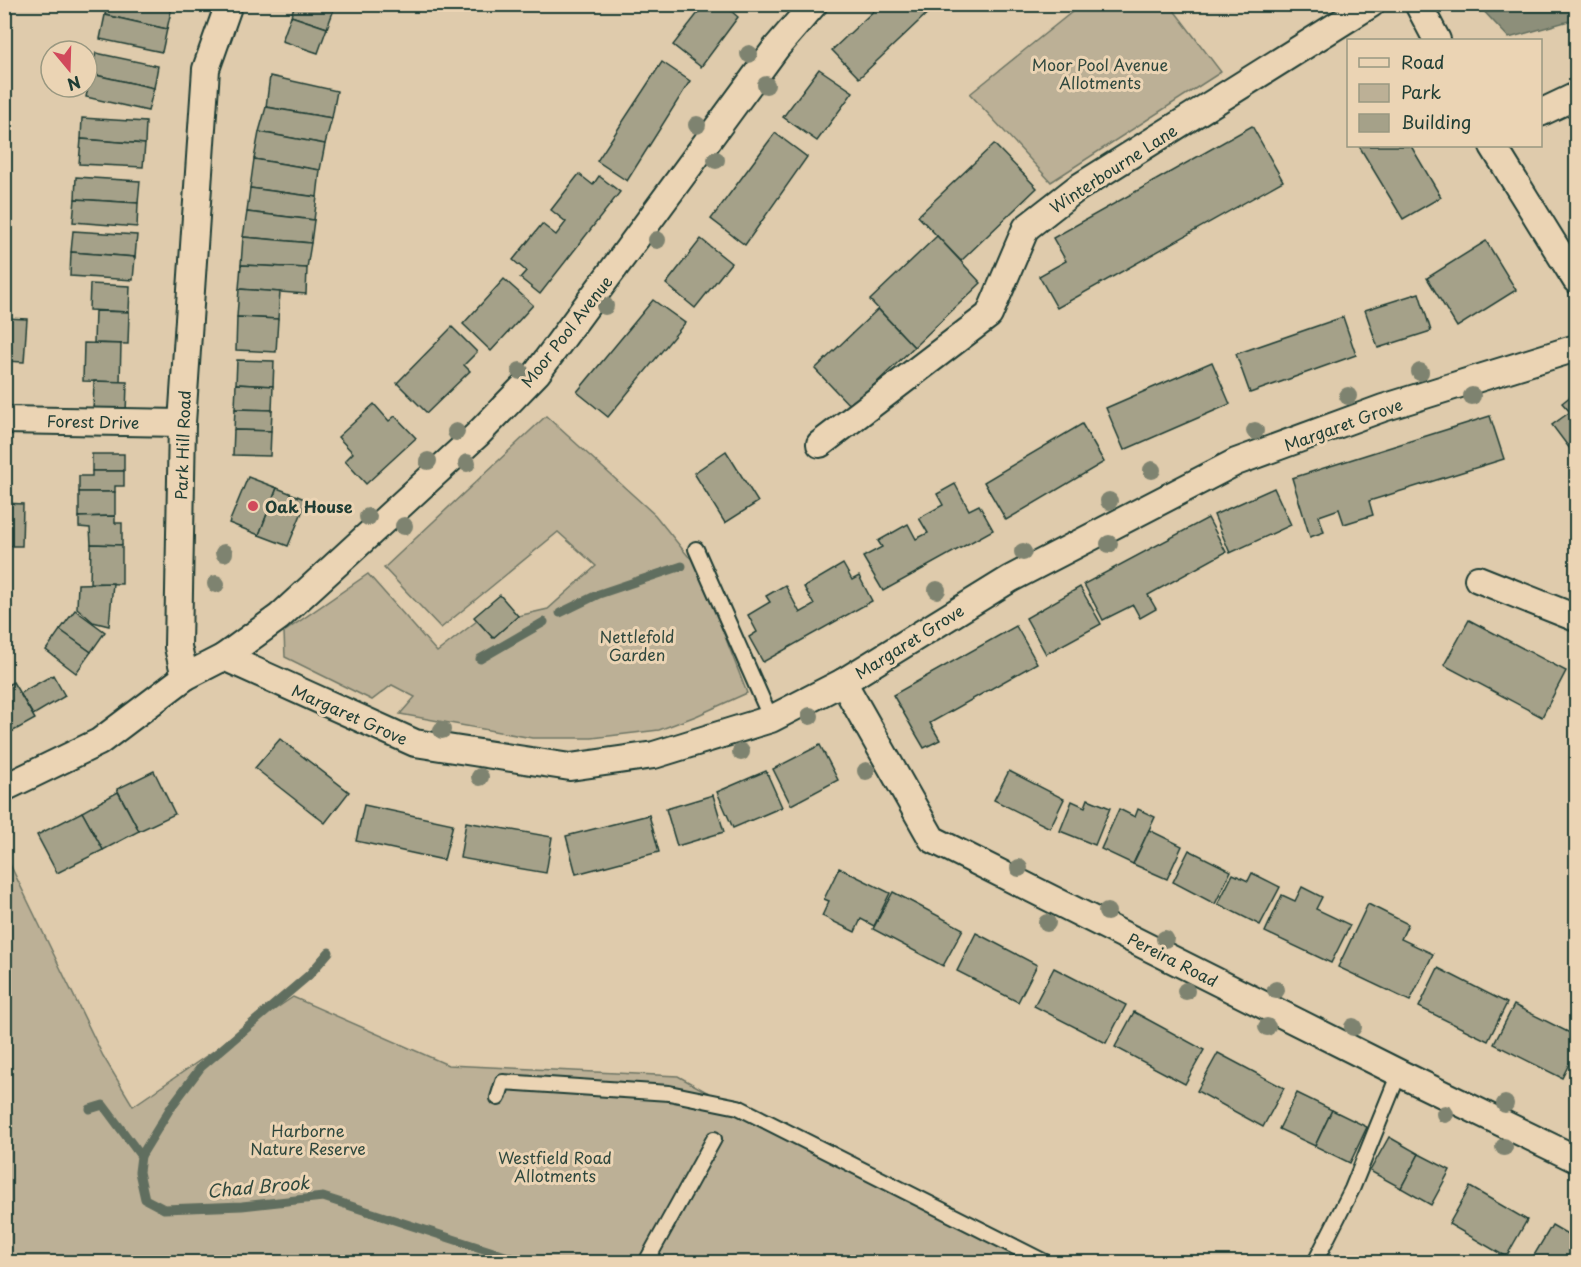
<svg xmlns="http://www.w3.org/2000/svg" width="1581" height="1267" font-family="'Playpen Sans',sans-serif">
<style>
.green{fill:#bcb096;stroke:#6e7665;stroke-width:1.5}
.water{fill:#8d8f7a;stroke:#616e5e;stroke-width:1.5}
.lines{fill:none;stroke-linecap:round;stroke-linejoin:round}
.stream{stroke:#616e5e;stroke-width:9}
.building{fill:#a5a189;stroke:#1f3d34;stroke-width:1.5}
.service-casing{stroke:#1f3d34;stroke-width:18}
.minor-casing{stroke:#1f3d34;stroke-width:30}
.service{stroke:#ebd4b4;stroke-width:14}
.minor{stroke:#ebd4b4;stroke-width:26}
.tree{fill:#7e8370}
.poi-dot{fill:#d1495b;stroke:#ebd4b4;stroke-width:2}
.labels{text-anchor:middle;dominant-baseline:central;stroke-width:6;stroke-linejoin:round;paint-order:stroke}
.park-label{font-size:16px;fill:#2f483e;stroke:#ebd4b4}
.street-label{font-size:16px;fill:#1f3d34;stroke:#ebd4b4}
.poi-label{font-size:16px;font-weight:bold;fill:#1f3d34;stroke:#ebd4b4;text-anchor:start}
.water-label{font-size:18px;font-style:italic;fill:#30493e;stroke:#ebd4b4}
</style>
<rect width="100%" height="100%" fill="#dfcbac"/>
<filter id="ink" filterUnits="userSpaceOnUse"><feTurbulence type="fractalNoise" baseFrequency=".0167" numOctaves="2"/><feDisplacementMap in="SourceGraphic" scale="12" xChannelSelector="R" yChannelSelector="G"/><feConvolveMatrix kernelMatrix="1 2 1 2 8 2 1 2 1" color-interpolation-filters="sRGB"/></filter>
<g filter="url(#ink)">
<!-- green -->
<g class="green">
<path d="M1082,4L1170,5L1221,72L1051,182L970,94Z"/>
<path d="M546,416L655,515L688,556L696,562L747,693L696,716L659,730L592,738H532L400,714L415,697L392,685L372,700L285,657L284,632L368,574L437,652L477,621L493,638L518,616L548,609L596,566L558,532L441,628L384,568Z"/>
<path d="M4,852L103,1056L133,1106L293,997L448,1065L678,1076L789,1138L1027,1262H5Z"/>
</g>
<!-- water -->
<path class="water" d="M1478,5H1576V19L1509,38Z"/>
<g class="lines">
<!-- stream -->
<g class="stream">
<path d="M560,613L599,594L682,566"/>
<path d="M480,659L544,622"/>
<path d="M90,1109L103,1105L141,1156L139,1172L145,1199L164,1209L242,1206L323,1197L524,1262"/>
<path d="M141,1156L171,1107L201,1067L309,975L329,952"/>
</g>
</g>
<!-- building -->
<g class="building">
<path d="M107,4H158L172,7L167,29L105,15Z"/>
<path d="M295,4H336L327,28L291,16Z"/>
<path d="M705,4H723L738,17L701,67L673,45Z"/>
<path d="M881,4H937L859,78L832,50Z"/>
<path d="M105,15L167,29L162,52L100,39Z"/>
<path d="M291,16L327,28L318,53L282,41Z"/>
<path d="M96,53L158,66L154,88L91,74Z"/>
<path d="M662,62L690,81L627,181L597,161Z"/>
<path d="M819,69L853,92L817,141L783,117Z"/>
<path d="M91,74L154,88L148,111L86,97Z"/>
<path d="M270,76L337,91L332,118L266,107Z"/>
<path d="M266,107L332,118L325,144L259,132Z"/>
<path d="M82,118L146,122L145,144L81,139Z"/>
<path d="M1252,126L1283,181L1057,308L1039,276L1066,261L1053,238Z"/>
<path d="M259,132L325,144L320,170L254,159Z"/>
<path d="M775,133L807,157L745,245L711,219Z"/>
<path d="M81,139L145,144L143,167L79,164Z"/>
<path d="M994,144L1037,188L961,261L918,216Z"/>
<path d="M1359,146H1411L1441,197L1403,219Z"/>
<path d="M254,159L320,170L317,197L250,188Z"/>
<path d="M579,174L593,185L599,176L620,192L540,294L520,278L526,271L513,260L542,224L556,235L566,222L551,210Z"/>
<path d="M76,177L140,181L138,203L75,199Z"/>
<path d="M250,188L317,197L314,220L247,212Z"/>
<path d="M75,199L138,203L137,227L73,222Z"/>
<path d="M247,212L314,220L311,243L243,237Z"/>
<path d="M73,231L137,235L135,257L71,252Z"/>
<path d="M937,236L981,283L914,347L870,300Z"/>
<path d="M243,237L311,243L307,268L241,265Z"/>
<path d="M701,239L731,263L695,308L666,284Z"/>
<path d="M1486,241L1516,290L1457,327L1427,278Z"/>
<path d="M71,252L135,257L133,280L70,276Z"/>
<path d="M241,265L307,268L306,294L239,289Z"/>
<path d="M504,279L533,305L491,351L463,324Z"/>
<path d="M90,284L130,286L129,312L89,310Z"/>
<path d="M239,289L280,292L278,319L237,317Z"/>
<path d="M1419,293L1431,331L1378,348L1365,310Z"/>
<path d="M653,300L685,323L608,417L577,392Z"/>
<path d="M878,309L914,347L851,407L815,369Z"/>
<path d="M95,311L129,312L128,344L94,343Z"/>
<path d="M237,317L278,319L276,352L236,350Z"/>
<path d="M1343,317L1356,355L1250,393L1236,354Z"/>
<path d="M4,318L27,319L24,362L4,361Z"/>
<path d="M452,327L477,352L464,365L470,371L427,413L397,383Z"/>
<path d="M84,343L121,344L120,382L83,381Z"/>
<path d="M237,360L274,361L273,386L236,384Z"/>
<path d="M1212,362L1230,404L1124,450L1106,408Z"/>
<path d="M94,381L127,382L126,414L93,413Z"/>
<path d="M236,384L273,386L272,410L235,409Z"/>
<path d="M1576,392V457L1552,425L1570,412L1562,403Z"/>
<path d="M374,404L389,421L395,416L416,438L366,484L345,461L353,453L338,437Z"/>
<path d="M235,409L272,410L271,431L234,430Z"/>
<path d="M1490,416L1504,459L1369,501L1373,515L1344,524L1339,509L1319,516L1324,532L1310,537L1292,478Z"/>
<path d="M1082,424L1104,462L1006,520L984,482Z"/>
<path d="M234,430L271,431L270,456L233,455Z"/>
<path d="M726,451L758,502L725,523L694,473Z"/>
<rect x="92" y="454" width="32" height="17"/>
<path d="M92,471H124V486H115V492H79V476H92Z"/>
<path d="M248,477L277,488L259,535L229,523Z"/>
<path d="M955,484L969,510L979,505L993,530L883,591L863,557L882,547L878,541L908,524L916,539L928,533L919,518L943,505L937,494Z"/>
<path d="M277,488L307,500L288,546L259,535Z"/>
<path d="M1274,488L1291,525L1230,553L1214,515Z"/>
<path d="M79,492H115V516L79,517Z"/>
<path d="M4,503L23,504L22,546H4Z"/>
<path d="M115,516V523H122V545L91,544L90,528L79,527V517Z"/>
<path d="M1208,518L1226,552L1148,595L1156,609L1140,618L1133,605L1103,620L1084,584Z"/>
<path d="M91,544L122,545V584L90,583Z"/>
<path d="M843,564L852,580L859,576L872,601L763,662L749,637L757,632L748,615L770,602L766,596L785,585L800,613L814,605L804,587Z"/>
<path d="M113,583L109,626L93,622L77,608L78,584Z"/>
<path d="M1080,587L1101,624L1046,654L1026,618Z"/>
<path d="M500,595L518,616L493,638L474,617Z"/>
<path d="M75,610L105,632L91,652L60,630Z"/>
<path d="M1469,620L1566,671L1542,717L1444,665Z"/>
<path d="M1016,626L1037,663L930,723L940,740L924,748L893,695Z"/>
<path d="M60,630L91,652L76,673L46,650Z"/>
<path d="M53,675L65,696L33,715L20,693Z"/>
<path d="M13,682L35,719L8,734L4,726V687Z"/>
<path d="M280,739L349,792L325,823L255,768Z"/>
<path d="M820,745L838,780L791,805L773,769Z"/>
<path d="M154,771L175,814L139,831L117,789Z"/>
<path d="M766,771L782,807L733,828L717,792Z"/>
<path d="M1009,771L1064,799L1050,828L994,800Z"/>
<path d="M118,792L139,831L103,850L82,812Z"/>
<path d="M713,795L724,832L677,846L666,809Z"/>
<path d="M1088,799L1110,808L1095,845L1060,831L1072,801L1085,807Z"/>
<path d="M364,805L453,824L444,860L356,841Z"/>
<path d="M1119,809L1135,817L1138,809L1155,817L1133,864L1101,849Z"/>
<path d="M82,812L103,850L57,873L37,835Z"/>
<path d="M649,815L659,852L576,874L566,836Z"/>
<path d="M466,822L552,837L546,873L460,858Z"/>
<path d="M1149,830L1182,846L1167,879L1133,864Z"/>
<path d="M1189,850L1231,871L1215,904L1173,882Z"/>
<path d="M839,868L890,893L874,926L861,919L855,932L822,916L829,901L824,899Z"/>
<path d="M1252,873L1280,887L1260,925L1218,904L1233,874L1248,881Z"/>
<path d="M1302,887L1322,897L1316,909L1350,925L1331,963L1265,932L1282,895L1295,901Z"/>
<path d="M893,892L963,929L943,966L873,929Z"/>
<path d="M1368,904L1408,924L1401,939L1433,954L1410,1001L1338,967Z"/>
<path d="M976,933L1037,965L1018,1002L957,971Z"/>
<path d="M1054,968L1126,1005L1106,1043L1034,1006Z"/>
<path d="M1438,968L1507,1003L1488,1041L1419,1007Z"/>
<path d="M1514,1005L1576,1036V1050L1562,1078L1494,1044Z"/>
<path d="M1134,1012L1204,1050L1185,1084L1115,1047Z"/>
<path d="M1218,1053L1284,1088L1263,1127L1197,1091Z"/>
<path d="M1576,1068V1086L1570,1083Z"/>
<path d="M1297,1093L1332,1110L1315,1146L1279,1129Z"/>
<path d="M1332,1110L1367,1127L1350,1163L1315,1146Z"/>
<path d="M1389,1137L1419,1154L1401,1188L1370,1171Z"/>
<path d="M1419,1154L1450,1170L1431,1205L1401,1188Z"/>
<path d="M1470,1187L1527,1220L1506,1257L1449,1224Z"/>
<path d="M1552,1225L1576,1239V1262H1530Z"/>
</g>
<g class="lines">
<!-- service casing -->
<g class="service-casing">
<g id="service">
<path d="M696,549L771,719"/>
<path d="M498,1098L503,1082L669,1093L738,1107L1045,1262"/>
<path d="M646,1262L714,1139"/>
<path d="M1315,1262L1352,1189L1399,1073"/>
</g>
</g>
<!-- minor casing -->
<g class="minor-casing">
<g id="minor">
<path d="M1418,4L1437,40"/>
<path d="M1540,113L1576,96"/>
<path d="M1493,146L1576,280"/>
<path d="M4,420L182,423"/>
<path d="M820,444L989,315L1026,228L1076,189L1371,4"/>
<path d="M1478,579L1576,618"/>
<path d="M224,657L415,743L570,767L654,755L771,719L843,682L1010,579L1236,462L1383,408L1576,348"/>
<path d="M185,677L224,657L279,617L477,435L537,373L776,48L814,4"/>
<path d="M843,682L932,839L1399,1073L1576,1159"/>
<path d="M4,788L99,742L185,677L178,647L182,423L206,69L229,4"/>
</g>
</g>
<!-- service -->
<use href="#service" class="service"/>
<!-- minor -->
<use href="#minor" class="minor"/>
</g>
<!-- trees -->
<g class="tree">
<circle cx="749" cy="54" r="9"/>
<circle cx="766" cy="85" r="9"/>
<circle cx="697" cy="125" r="9"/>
<circle cx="716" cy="160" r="9"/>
<circle cx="657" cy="240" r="9"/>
<circle cx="605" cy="306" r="9"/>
<circle cx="520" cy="371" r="9"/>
<circle cx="1420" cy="372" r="9"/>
<circle cx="1348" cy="396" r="9"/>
<circle cx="1472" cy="396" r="9"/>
<circle cx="1255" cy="431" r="9"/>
<circle cx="456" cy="432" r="9"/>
<circle cx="428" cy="461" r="9"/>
<circle cx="467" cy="463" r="9"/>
<circle cx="1152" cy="470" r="9"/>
<circle cx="1109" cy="501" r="9"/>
<circle cx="368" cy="517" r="9"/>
<circle cx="404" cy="526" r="9"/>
<circle cx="1109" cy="544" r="9"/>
<circle cx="1023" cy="552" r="9"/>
<circle cx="224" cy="553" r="9"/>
<circle cx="216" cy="584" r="9"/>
<circle cx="937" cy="590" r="9"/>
<circle cx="810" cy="716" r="9"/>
<circle cx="442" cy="730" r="9"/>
<circle cx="741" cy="752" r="9"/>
<circle cx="866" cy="771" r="9"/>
<circle cx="480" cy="777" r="9"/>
<circle cx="1019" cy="868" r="9"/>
<circle cx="1107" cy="912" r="9"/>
<circle cx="1047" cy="923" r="9"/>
<circle cx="1165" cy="939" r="9"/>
<circle cx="1276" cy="990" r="9"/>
<circle cx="1186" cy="991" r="9"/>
<circle cx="1267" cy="1027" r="9"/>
<circle cx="1353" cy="1027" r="9"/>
<circle cx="1505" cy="1104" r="9"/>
<circle cx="1445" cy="1114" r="9"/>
<circle cx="1504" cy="1147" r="9"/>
</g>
</g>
<!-- markers -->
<circle class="poi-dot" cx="253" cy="506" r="6"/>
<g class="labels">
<!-- park labels -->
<g class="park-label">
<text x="1100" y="64">Moor Pool Avenue<tspan x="1100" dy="18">Allotments</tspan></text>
<text x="637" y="636">Nettlefold<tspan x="637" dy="18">Garden</tspan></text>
<text x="308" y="1130">Harborne<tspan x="308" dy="18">Nature Reserve</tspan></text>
<text x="555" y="1157">Westfield Road<tspan x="555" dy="18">Allotments</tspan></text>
</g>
<!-- street labels -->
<g class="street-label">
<text transform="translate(1113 168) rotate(-33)">Winterbourne Lane</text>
<text transform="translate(566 331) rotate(-52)">Moor Pool Avenue</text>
<text transform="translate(93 421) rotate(1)">Forest Drive</text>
<text transform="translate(1343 424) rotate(-20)">Margaret Grove</text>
<text transform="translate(182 445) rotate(-88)">Park Hill Road</text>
<text transform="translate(909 641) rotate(-32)">Margaret Grove</text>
<text transform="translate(350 714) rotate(24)">Margaret Grove</text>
<text transform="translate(1173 959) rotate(27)">Pereira Road</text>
</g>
<!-- poi labels -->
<g class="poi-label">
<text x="265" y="506">Oak House</text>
</g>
<!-- water labels -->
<g class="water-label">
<text transform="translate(258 1186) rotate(-5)">Chad Brook</text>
</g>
</g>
<!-- margin -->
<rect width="1581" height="1267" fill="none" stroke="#ebd4b4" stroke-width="24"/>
<rect x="12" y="12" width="1557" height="1243" fill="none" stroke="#1f3d34" stroke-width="2" filter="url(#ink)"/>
<!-- legend -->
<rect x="1347" y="39" width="195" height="108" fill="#ebd4b4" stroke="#999881" stroke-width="1.5"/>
<rect x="1359" y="58" width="30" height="9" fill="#ebd4b4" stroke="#999881" stroke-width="1.5"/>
<text x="1401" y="69" font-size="18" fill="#1f3d34">Road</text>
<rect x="1359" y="84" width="30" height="18" fill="#bcb096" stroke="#999881" stroke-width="1.5"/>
<text x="1401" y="99" font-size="18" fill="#1f3d34">Park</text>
<rect x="1359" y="114" width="30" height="18" fill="#a5a189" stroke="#999881" stroke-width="1.5"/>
<text x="1401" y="129" font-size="18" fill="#1f3d34">Building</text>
<!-- north arrow -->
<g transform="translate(69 69) rotate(161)"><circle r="28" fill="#ebd4b4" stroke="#999881" stroke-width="1.5"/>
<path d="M0-4.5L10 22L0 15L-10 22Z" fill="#d1495b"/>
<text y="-9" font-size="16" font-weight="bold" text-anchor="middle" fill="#1f3d34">N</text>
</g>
</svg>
